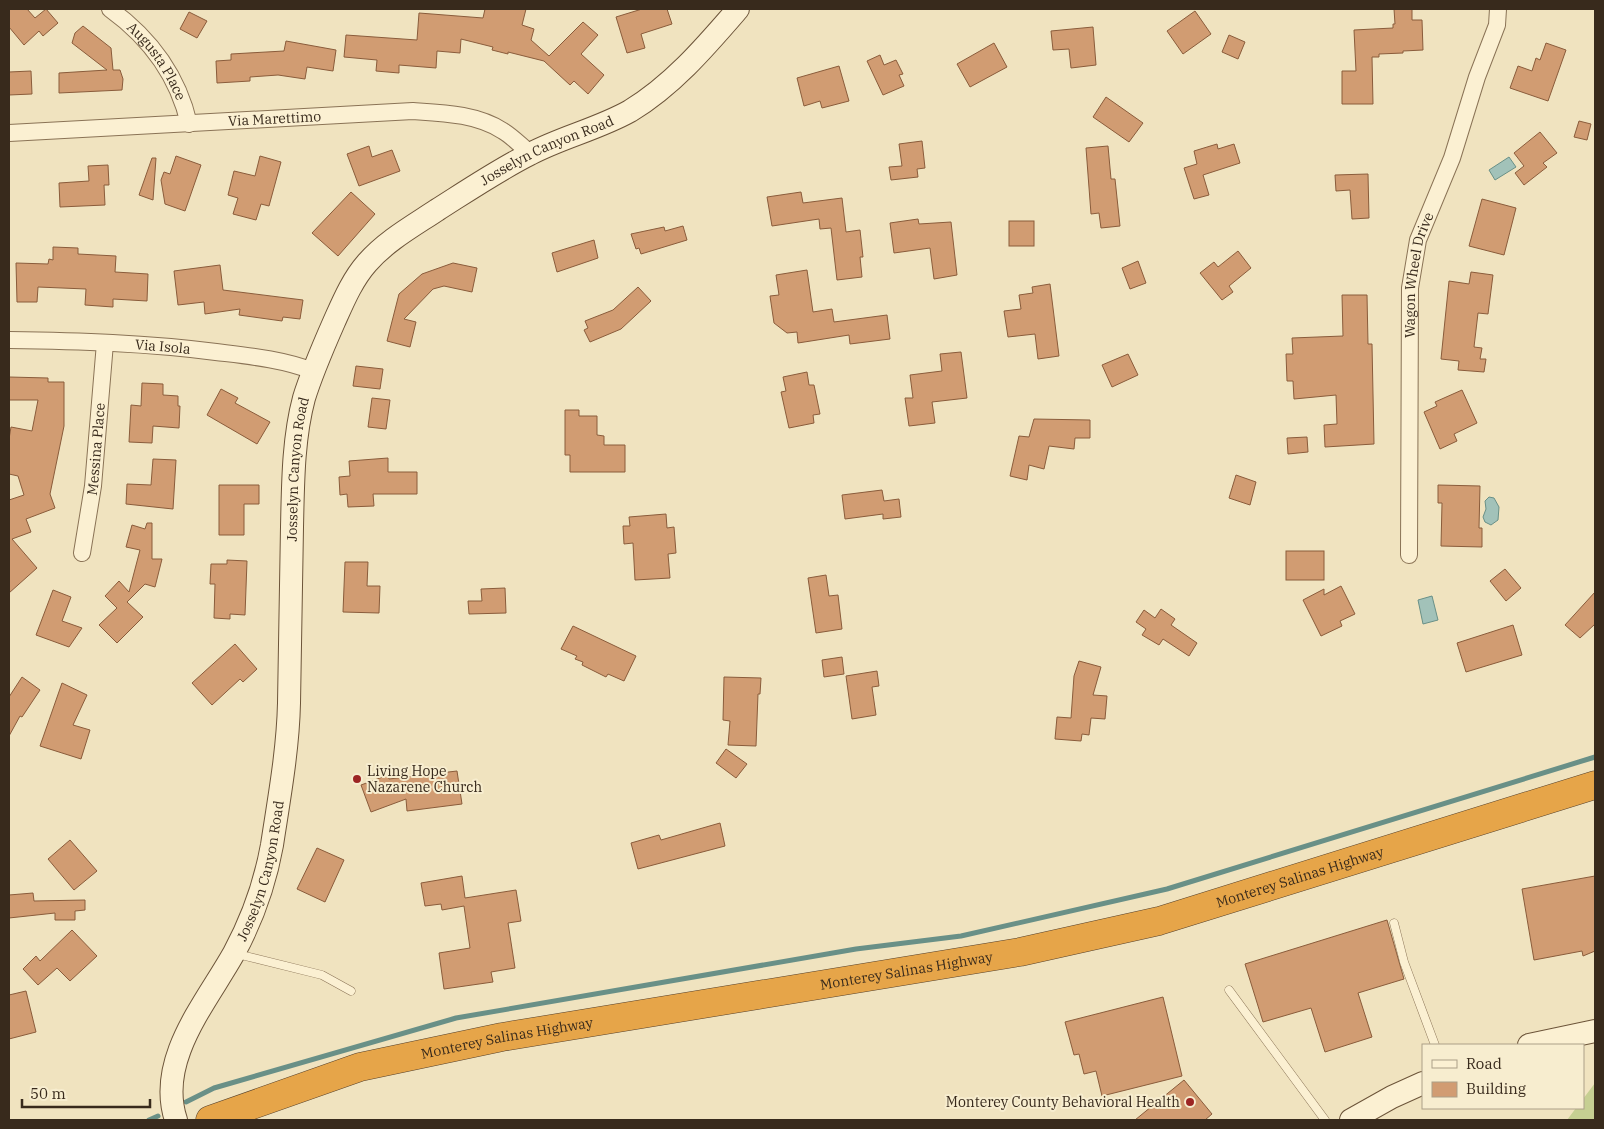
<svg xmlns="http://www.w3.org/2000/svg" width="1604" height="1129" font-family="'IBM Plex Serif',serif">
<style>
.green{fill:#c6cf92}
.water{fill:#a2c2b9;stroke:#699087}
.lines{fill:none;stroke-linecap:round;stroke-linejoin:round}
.stream{stroke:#699087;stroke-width:5}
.building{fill:#d19c72;stroke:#8a5c3b}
.lane-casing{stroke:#8a7356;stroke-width:9}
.street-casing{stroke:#8a7356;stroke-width:18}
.secondary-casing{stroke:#6c5439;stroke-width:24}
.highway-casing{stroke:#57412b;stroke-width:29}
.lane{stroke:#fbf0d2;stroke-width:8}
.street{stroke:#fbf0d2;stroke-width:16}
.secondary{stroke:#fbf0d2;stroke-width:22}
.highway{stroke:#e6a549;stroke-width:28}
.poi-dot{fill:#9c2523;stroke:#f7edcf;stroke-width:2}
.labels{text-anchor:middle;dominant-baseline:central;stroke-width:4;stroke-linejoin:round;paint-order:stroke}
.street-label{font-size:14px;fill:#382a1c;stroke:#f7edcf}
.poi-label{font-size:14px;fill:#382a1c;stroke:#f7edcf;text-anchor:start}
</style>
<rect width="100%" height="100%" fill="#f0e3bf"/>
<!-- green -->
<path class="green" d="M1595,1083V1120H1567L1576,1108H1583V1099Z"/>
<!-- water -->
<g class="water">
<path d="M1509,157L1516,167L1495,180L1489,170Z"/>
<path d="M1489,497L1494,498L1499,507L1498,520L1491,525L1485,522L1483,517L1486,509L1485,501Z"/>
<path d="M1432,596L1438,620L1423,624L1418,600Z"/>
</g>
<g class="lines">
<!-- stream -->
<g class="stream">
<path d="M186,1102L214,1088L456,1018L856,949L961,936L1167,889L1595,757"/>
<path d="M149,1120L158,1116"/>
</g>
</g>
<!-- building -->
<g class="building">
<path d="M9,9H27L35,18L46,9L58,23L43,36L39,31L24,45L9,27Z"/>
<path d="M485,9H526L522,25L534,29L531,40L549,56L583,22L598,35L581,54L604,75L588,94L574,81L570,85L544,61L508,52V54L492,50L493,47L461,39L460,53L437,51L436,68L399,65V73L376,71L377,60L344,57L346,35L417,40L419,13L483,18Z"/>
<path d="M642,9H667L672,24L641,34L645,48L627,53L616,17Z"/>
<path d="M1394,9H1412V20H1422L1423,50L1403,51V53L1379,54V57H1372L1373,104H1342V71H1356L1354,30L1393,28V24H1395Z"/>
<path d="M1195,11L1211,34L1183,54L1167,31Z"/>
<path d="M189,12L207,21L197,38L180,29Z"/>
<path d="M83,26L111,48L113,70H120L123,79L122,90L59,93V73L107,70L72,43L75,33Z"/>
<path d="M1093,27L1096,65L1071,68L1069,49L1053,50L1051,31Z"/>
<path d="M1229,35L1245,42L1238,59L1222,52Z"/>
<path d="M286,41L336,50L333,71L307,67L305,79L278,75L250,77V81L217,83L216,61L231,60V54L284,51Z"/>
<path d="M994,43L1007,67L970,87L957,64Z"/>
<path d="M1546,43L1566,50L1548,101L1510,88L1518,66L1532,71L1536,58L1540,60Z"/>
<path d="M880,55L884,65L896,60L903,74L899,75L904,86L883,95L867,61Z"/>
<path d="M839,66L849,101L822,108L820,101L804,106L797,78Z"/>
<path d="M31,71L32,94L9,95V72Z"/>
<path d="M1106,97L1143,123L1129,142L1093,117Z"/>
<path d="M1579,121L1591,124L1587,140L1574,137Z"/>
<path d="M1540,132L1557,153L1543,163L1547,167L1524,185L1515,173L1524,166L1514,153Z"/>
<path d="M922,141L925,168L917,169L918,177L891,180L889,167L902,166L899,144Z"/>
<path d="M1217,144L1218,149L1234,144L1240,163L1203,175L1209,195L1194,199L1184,168L1197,164L1194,151Z"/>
<path d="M369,146L372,157L392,150L400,171L359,186L347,154Z"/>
<path d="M1108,146L1111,179H1115L1120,226L1101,228L1099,213L1091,214L1086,148Z"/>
<path d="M176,156L201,165L185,211L165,204L161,180L164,172L170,174Z"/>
<path d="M260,156L281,162L269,206L261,204L256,220L233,214L238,198L228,195L234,171L255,176Z"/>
<path d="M152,158H156L153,200L139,195Z"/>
<path d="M108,165L109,185H104L105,205L60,207L59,183L89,181L88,166Z"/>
<path d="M1368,174L1369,218L1352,219L1350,190L1336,191L1335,175Z"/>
<path d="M351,192L375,214L338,256L312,233Z"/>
<path d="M801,192L803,203L842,198L846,232L860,230L863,257H860L862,277L837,280L831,228L820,229L819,219L772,226L767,197Z"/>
<path d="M1482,199L1516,208L1504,255L1469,246Z"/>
<path d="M918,219L919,224L951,222L957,275L934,279L930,248L894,253L890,223Z"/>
<rect x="1009" y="221" width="25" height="25"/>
<path d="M683,226L687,240L641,254L639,248L636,249L631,234L664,227L665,231Z"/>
<path d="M594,240L598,258L557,272L552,253Z"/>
<path d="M53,247L78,248V254L116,256L115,272L148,274L147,301L113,299V307L85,305L86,289L38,287L37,302H17L16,263L48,264L49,259L53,260Z"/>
<path d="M1238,251L1251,268L1229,286L1233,292L1222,300L1200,273L1214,262L1218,267Z"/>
<path d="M1138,261L1146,283L1130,289L1122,268Z"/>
<path d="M453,263L477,268L472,292L444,286L433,289L404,319L416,322L410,347L387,341L399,294L422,274Z"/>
<path d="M220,265L223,290L303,300L300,319L283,317L282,321L239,315L240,309L205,314L204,302L178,305L174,271Z"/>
<path d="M807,270L813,312L832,309L834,322L887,315L890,339L850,344L849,335L798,343L797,332L787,333L774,323L770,296L779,295L776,275Z"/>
<path d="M1471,272L1493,275L1488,314L1478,313L1474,347L1482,348L1480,359H1486L1484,372L1458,370L1459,361L1441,359L1449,281L1469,284Z"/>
<path d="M1050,284L1059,356L1038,359L1035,334L1008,337L1004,311L1021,309L1019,295L1033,293L1032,287Z"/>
<path d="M638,287L651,301L621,329L590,342L584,330L588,328L585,321L613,310Z"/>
<path d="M1342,295H1367L1368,344H1372L1374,444L1325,447L1324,425L1337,424L1336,395L1294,399L1293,381H1287L1286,354H1293L1292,338L1343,336Z"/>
<path d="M961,352L967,398L932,402L935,423L909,426L905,398H913L910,375L942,371L940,354Z"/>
<path d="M1128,354L1138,375L1112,387L1102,365Z"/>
<path d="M356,366L383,369L380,389L353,386Z"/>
<path d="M807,372L809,385H814L820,414L813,415L814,423L789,428L781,392L786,391L783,377Z"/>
<path d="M9,377L48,378V382H64V426L50,494L55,508L26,519L31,532L12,539L37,568L9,593V500L24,495L18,476L9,474V439L11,427L32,431L38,400H9Z"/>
<path d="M142,383L163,384V395L178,396V406H180L179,428L153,426L152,443L129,442L131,405L141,406Z"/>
<path d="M221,389L238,398L235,403L270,422L257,444L207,415Z"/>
<path d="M1462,390L1477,423L1454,434L1457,441L1440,449L1424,412L1437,406L1435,402Z"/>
<path d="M372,398L390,400L386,429L368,427Z"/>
<path d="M565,410H579V416H597V435L604,436V445H625V472H570V455H565Z"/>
<path d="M1034,419L1090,420V438H1075L1074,449L1049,446L1044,469L1029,465L1027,480L1010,476L1019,436L1029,437Z"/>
<path d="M1307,437L1308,452L1288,454L1287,438Z"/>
<path d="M388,458V472H417V494H373L374,506L348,507L347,494L340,495L339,477L350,476L349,461Z"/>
<path d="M153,459L176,460L173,509L126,504L127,484L151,485Z"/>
<path d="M1236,475L1256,482L1250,505L1229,498Z"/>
<path d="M219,485H259V504H244V535H219Z"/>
<path d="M1438,485L1480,486L1479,528H1482V547L1441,546L1442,503H1438Z"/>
<path d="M882,490L884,501L899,499L901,517L883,519V514L845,519L842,495Z"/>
<path d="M666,514L667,528L674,527L676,553L668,554L670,578L635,580L633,543L624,544L623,526H630L629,517Z"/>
<path d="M147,523H152V559H162L155,587L145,584L127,602L143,617L117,643L99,625L117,608L105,596L119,581L129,592L140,550L126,547L132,525L145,529Z"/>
<rect x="1286" y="551" width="38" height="29"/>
<path d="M227,560L247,561L245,615L230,614V619L214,618L215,584H210L211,564H227Z"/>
<path d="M345,562H368L367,586H380L379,613L343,612Z"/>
<path d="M1505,569L1521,588L1506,601L1490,581Z"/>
<path d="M826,575L829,596L838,595L842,629L816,633L808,578Z"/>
<path d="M1341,586L1355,614L1340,621L1342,626L1321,636L1303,600L1324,589V595Z"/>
<path d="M505,588L506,613L469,614L468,601H482L481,589Z"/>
<path d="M53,590L71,597L62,621L82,628L69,647L36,635Z"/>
<path d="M1595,592V624L1580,638L1565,625Z"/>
<path d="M1161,609L1175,619L1171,625L1197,643L1189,656L1163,639L1159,645L1142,635L1146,629L1136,622L1144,610L1155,618Z"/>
<path d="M1513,625L1522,655L1466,672L1457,643Z"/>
<path d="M573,626L636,656L624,681L608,674L606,677L582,665L583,662L575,659L577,656L561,649Z"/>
<path d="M235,644L257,669L243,682L240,679L212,705L192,683Z"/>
<path d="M842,657L844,674L824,677L822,660Z"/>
<path d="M1079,661L1101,667L1093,695L1107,696L1105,719L1091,718L1089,735L1082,734L1081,741L1055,739L1057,717L1071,718L1074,676Z"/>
<path d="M877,671L879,686L872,687L876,715L852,719L846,676Z"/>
<path d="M22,677L40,690L22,717L20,716L9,736V697Z"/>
<path d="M724,677L761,678L760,694H758L756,746L728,745L730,721L723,720Z"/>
<path d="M62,683L87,695L73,725L90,730L81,759L40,746Z"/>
<path d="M726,749L747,764L736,778L716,763Z"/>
<path d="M457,771L462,804L407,811L406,799L371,812L361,785L388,775L389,779Z"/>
<path d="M720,823L725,846L638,869L631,843L659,835L661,840Z"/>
<path d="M70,840L97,871L74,890L48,859Z"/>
<path d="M317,848L344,860L325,902L297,889Z"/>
<path d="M462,876L465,898L516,890L521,921L508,923L515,968L491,972L493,982L444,989L439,953L470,948L464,906L442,910L441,904L425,906L421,883Z"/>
<path d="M1595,876V951L1583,956L1582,951L1534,960L1522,889Z"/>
<path d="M33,893L34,901L85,900V910L75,911V920H55V913L9,918V895Z"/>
<path d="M1387,920L1404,979L1358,993L1372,1037L1325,1052L1311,1008L1263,1022L1245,964Z"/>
<path d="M72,930L97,956L70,981L57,968L38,985L23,969L36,956L40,961Z"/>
<path d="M26,991L36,1032L9,1039V995Z"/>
<path d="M1163,997L1182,1076L1102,1096L1096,1071L1084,1074L1079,1054L1074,1055L1065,1022Z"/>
<path d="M1184,1080L1212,1114L1205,1120H1135Z"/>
</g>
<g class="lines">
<!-- lane casing -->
<g class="lane-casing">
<g id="lane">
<path d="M1394,923L1404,962L1435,1045"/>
<path d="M237,954L322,975L351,991"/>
<path d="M1229,990L1325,1120"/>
</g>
</g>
<!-- street casing -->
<g class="street-casing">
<g id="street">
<path id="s1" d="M110,9C150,38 178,76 189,124"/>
<path id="s2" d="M9,133L413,111C443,113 477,114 503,131C513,137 521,146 530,153"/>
<path id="s3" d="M9,340C78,341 147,343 216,352C249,356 282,359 313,371"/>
<path id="s4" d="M82,553L93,486L105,343"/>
<path id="s5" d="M1409,555L1410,288L1418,240L1452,158L1477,77L1497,25L1498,9"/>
</g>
</g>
<!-- secondary casing -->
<g class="secondary-casing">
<g id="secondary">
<path d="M1529,1045L1595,1031"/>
<path id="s6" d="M176,1120C156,1060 206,1003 234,953C253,918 265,884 272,845C279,799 288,750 289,703C290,644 291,585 292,527C293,484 293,439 304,398C312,372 323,347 334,322C343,302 352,280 367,263C386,241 413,226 437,210C467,191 498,170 530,154C562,137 598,129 630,111C673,85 706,46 738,9"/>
<path d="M1351,1120L1392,1097L1423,1083"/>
</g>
</g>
<!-- highway casing -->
<g class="highway-casing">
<g id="highway">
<path id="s7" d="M210,1120L360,1067L502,1037L1020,952L1159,921L1595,785"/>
</g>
</g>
<!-- lane -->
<use href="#lane" class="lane"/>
<!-- street -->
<use href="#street" class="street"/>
<!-- secondary -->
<use href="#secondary" class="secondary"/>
<!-- highway -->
<use href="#highway" class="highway"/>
</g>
<!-- markers -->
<g class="poi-dot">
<circle cx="357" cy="779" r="5"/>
<circle cx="1190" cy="1102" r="5"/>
</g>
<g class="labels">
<!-- street labels -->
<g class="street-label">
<text stroke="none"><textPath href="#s1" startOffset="71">Augusta Place</textPath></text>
<text stroke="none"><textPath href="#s2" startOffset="266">Via Marettimo</textPath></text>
<text stroke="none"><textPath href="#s6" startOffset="1110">Josselyn Canyon Road</textPath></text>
<text stroke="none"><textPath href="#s5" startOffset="281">Wagon Wheel Drive</textPath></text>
<text stroke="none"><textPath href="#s3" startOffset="154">Via Isola</textPath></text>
<text stroke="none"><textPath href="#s4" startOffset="105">Messina Place</textPath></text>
<text stroke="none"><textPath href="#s6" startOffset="675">Josselyn Canyon Road</textPath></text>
<text stroke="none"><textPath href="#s6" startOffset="270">Josselyn Canyon Road</textPath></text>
<text stroke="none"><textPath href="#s7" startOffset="1119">Monterey Salinas Highway</textPath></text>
<text stroke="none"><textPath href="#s7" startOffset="714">Monterey Salinas Highway</textPath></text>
<text stroke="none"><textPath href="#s7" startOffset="309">Monterey Salinas Highway</textPath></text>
</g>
<!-- poi labels -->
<g class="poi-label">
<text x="367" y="771">Living Hope<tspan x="367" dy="16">Nazarene Church</tspan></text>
<text x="1180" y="1102" text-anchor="end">Monterey County Behavioral Health</text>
</g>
</g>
<!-- border -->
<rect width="1604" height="1129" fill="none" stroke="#382a1c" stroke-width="20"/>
<!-- legend -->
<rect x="1422" y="1044" width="162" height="65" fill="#f7edcf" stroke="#ab9f87"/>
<rect x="1432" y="1060" width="25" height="8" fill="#fbf0d2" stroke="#ab9f87"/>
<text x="1466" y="1069" font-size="15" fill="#382a1c">Road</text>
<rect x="1432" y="1082" width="25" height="15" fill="#d19c72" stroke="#ab9f87"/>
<text x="1466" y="1094" font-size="15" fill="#382a1c">Building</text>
<!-- scale -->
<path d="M22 1099v8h128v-8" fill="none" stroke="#382a1c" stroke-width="2.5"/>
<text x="30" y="1099" font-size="15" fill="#382a1c" stroke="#f7edcf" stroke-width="4" paint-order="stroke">50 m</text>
</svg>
